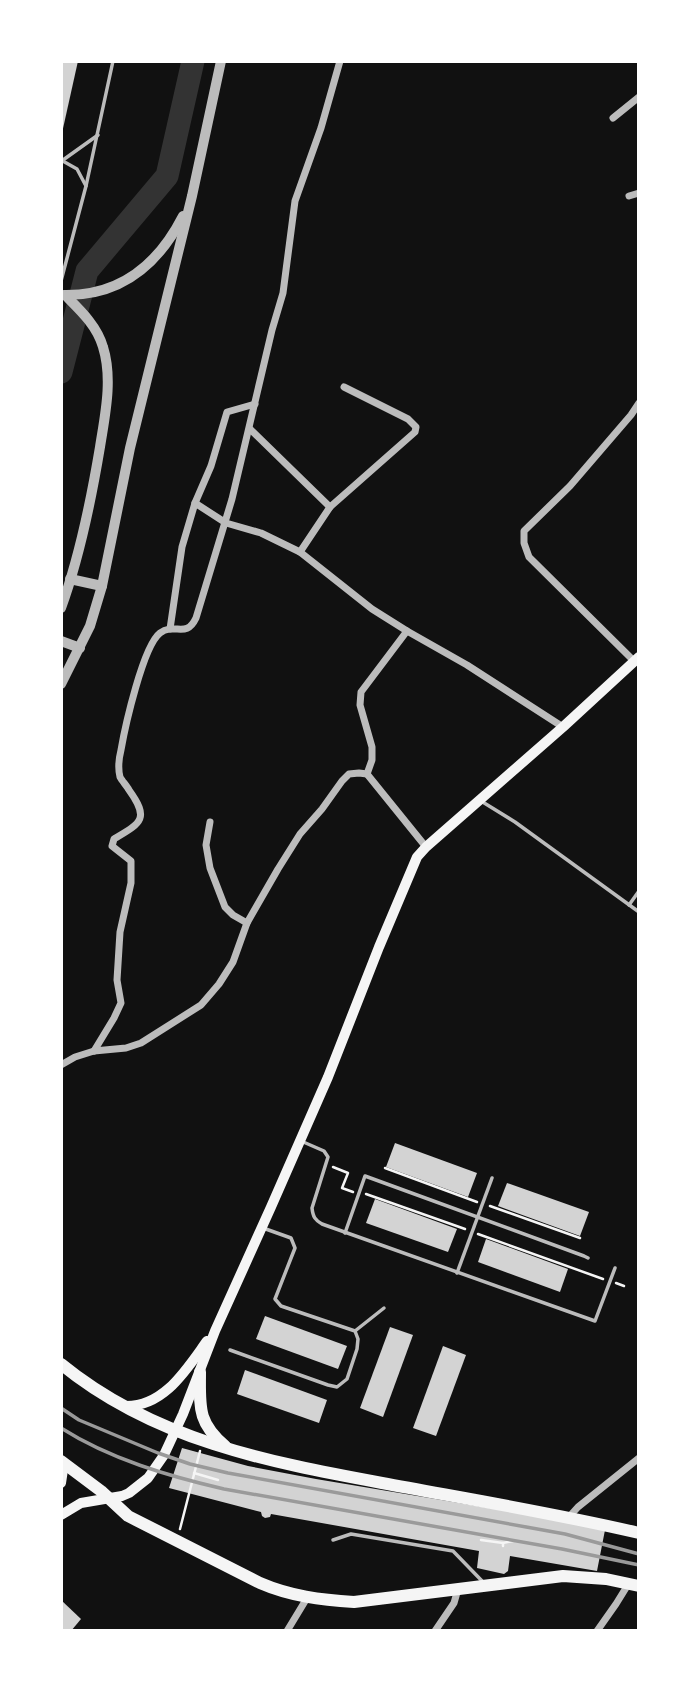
<svg xmlns="http://www.w3.org/2000/svg" width="700" height="1692" font-family="Cabin,sans-serif">
<style>
.lines{fill:none;stroke-linecap:round;stroke-linejoin:round}
.stream{stroke:#333;stroke-width:3.5}
.river{stroke:#333;stroke-width:23}
.building{fill:#d3d3d3}
.path{stroke:#f5f5f5;stroke-width:2.5}
.service{stroke:#bcbcbc;stroke-width:3.5}
.minor{stroke:#bcbcbc;stroke-width:7}
.tertiary{stroke:#bcbcbc;stroke-width:10}
.secondary{stroke:#f5f5f5;stroke-width:10}
.primary{stroke:#f5f5f5;stroke-width:12}
.rail{stroke:#9a9a9a;stroke-width:3.5}
</style>
<rect width="100%" height="100%" fill="#111"/>
<g class="lines">
<!-- stream -->
<path class="stream" d="M61,331L70,334"/>
<!-- river -->
<path class="river" d="M61,372L87,271L167,176L193,61"/>
</g>
<!-- building -->
<g class="building">
<path d="M61,61H78L62,133H61Z"/>
<path d="M395,1143L477,1173L468,1197L386,1167Z"/>
<path d="M507,1183L589,1212L580,1236L498,1206Z"/>
<path d="M375,1199L457,1229L448,1252L366,1223Z"/>
<path d="M486,1239L568,1269L560,1292L478,1262Z"/>
<path d="M265,1316L347,1346L338,1369L256,1339Z"/>
<path d="M390,1327L413,1335L383,1417L360,1408Z"/>
<path d="M443,1346L466,1355L436,1436L413,1428Z"/>
<path d="M245,1370L327,1400L319,1423L237,1394Z"/>
<path d="M182,1448L248,1466L316,1479L525,1514L605,1530L597,1571L510,1556L508,1571L504,1574L477,1568L479,1551L271,1514L270,1517L265,1518L262,1516L261,1512L169,1488Z"/>
<path d="M61,1600L81,1619L71,1631H61Z"/>
</g>
<g class="lines">
<!-- path -->
<g class="path">
<path d="M333,1167L348,1173L342,1188L353,1192"/>
<path d="M385,1168L477,1202"/>
<path d="M366,1194L465,1229"/>
<path d="M490,1206L580,1238"/>
<path d="M478,1234L603,1279"/>
<path d="M616,1283L624,1286"/>
<path d="M194,1473L218,1480"/>
<path d="M180,1529L200,1451"/>
<path d="M481,1540L503,1543V1546"/>
<path d="M503,1543L513,1541"/>
</g>
<!-- service -->
<g class="service">
<path d="M61,160L77,169L86,186L61,281"/>
<path d="M63,160L98,135"/>
<path d="M86,186L113,61"/>
<path d="M481,801L515,822L639,912"/>
<path d="M629,905L639,891"/>
<path d="M301,1141L324,1151L328,1157L312,1208C313,1217 315,1220 322,1224L595,1321L615,1268"/>
<path d="M345,1233L365,1176L584,1256L588,1258"/>
<path d="M457,1273L492,1178"/>
<path d="M355,1331L384,1308"/>
<path d="M230,1350L328,1385L337,1387L347,1379L357,1349L358,1339L355,1331L281,1306L275,1299L295,1248L291,1238L263,1228"/>
<path d="M333,1540L351,1534L453,1551L483,1582"/>
</g>
<!-- minor -->
<g class="minor">
<path d="M613,118L639,97"/>
<path d="M629,196L639,193"/>
<path d="M250,429L330,507"/>
<path d="M195,503L226,523L261,533L300,552L372,609L407,631L467,665L563,727"/>
<path d="M300,552L330,507L415,432L416,427L408,419L344,387"/>
<path d="M170,629L182,547L195,503L211,466L227,412L255,404"/>
<path d="M407,631L361,692L360,705L372,747V760L367,774L426,847"/>
<path d="M634,661L529,557L524,543V531L570,486L631,415L639,403"/>
<path d="M210,822L206,845L210,868L225,907L233,915L247,923"/>
<path d="M94,1051L114,1018L121,1003L117,980L120,932L131,883V861L112,846L114,839C141,823 150,819 129,790C127,786 122,781 120,777C118,769 119,758 121,750C125,727 143,646 160,633C175,622 186,639 196,618L232,499L272,330L283,293L295,201L321,128L340,61"/>
<path d="M61,1065L75,1057L94,1051L126,1048L141,1043L201,1005L219,984L233,962L247,923L278,869L300,834L322,809L342,781L349,774L359,773L367,774"/>
<path d="M568,1518L578,1507L639,1458"/>
<path d="M287,1631L307,1598"/>
<path d="M435,1631L454,1603L458,1589"/>
<path d="M597,1631L616,1604L629,1583"/>
</g>
<!-- tertiary -->
<g class="tertiary">
<path d="M64,295C121,296 158,265 183,216"/>
<path d="M70,579L102,586"/>
<path d="M61,608C80,556 91,501 100,447C105,415 113,379 103,347C97,326 81,311 66,296"/>
<path d="M61,641L80,648"/>
<path d="M61,684L90,626L102,586L130,448L192,196L221,61"/>
</g>
<!-- secondary -->
<g class="secondary">
<path d="M125,1406C164,1407 186,1370 207,1341"/>
<path d="M61,1483L64,1463"/>
<path d="M61,1515L81,1503L122,1496L129,1493L148,1478L164,1455L183,1414L215,1331L271,1207L328,1077L379,947L417,857L426,847L563,727L639,657"/>
</g>
<!-- primary -->
<g class="primary">
<path d="M61,1364C154,1440 268,1462 382,1483C468,1499 554,1513 639,1533"/>
<path d="M200,1372C200,1407 197,1422 225,1446"/>
<path d="M61,1461L101,1491L128,1516L260,1583C290,1596 321,1600 354,1602L563,1576L606,1579L639,1586"/>
</g>
<!-- rail -->
<g class="rail">
<path d="M61,1408L79,1420L158,1453L190,1464L228,1473L565,1534L639,1554"/>
<path d="M61,1428C110,1459 168,1476 224,1489L562,1549L639,1565"/>
</g>
</g>
<!-- border -->
<rect width="700" height="1692" fill="none" stroke="#ffffff" stroke-width="126"/>
</svg>
